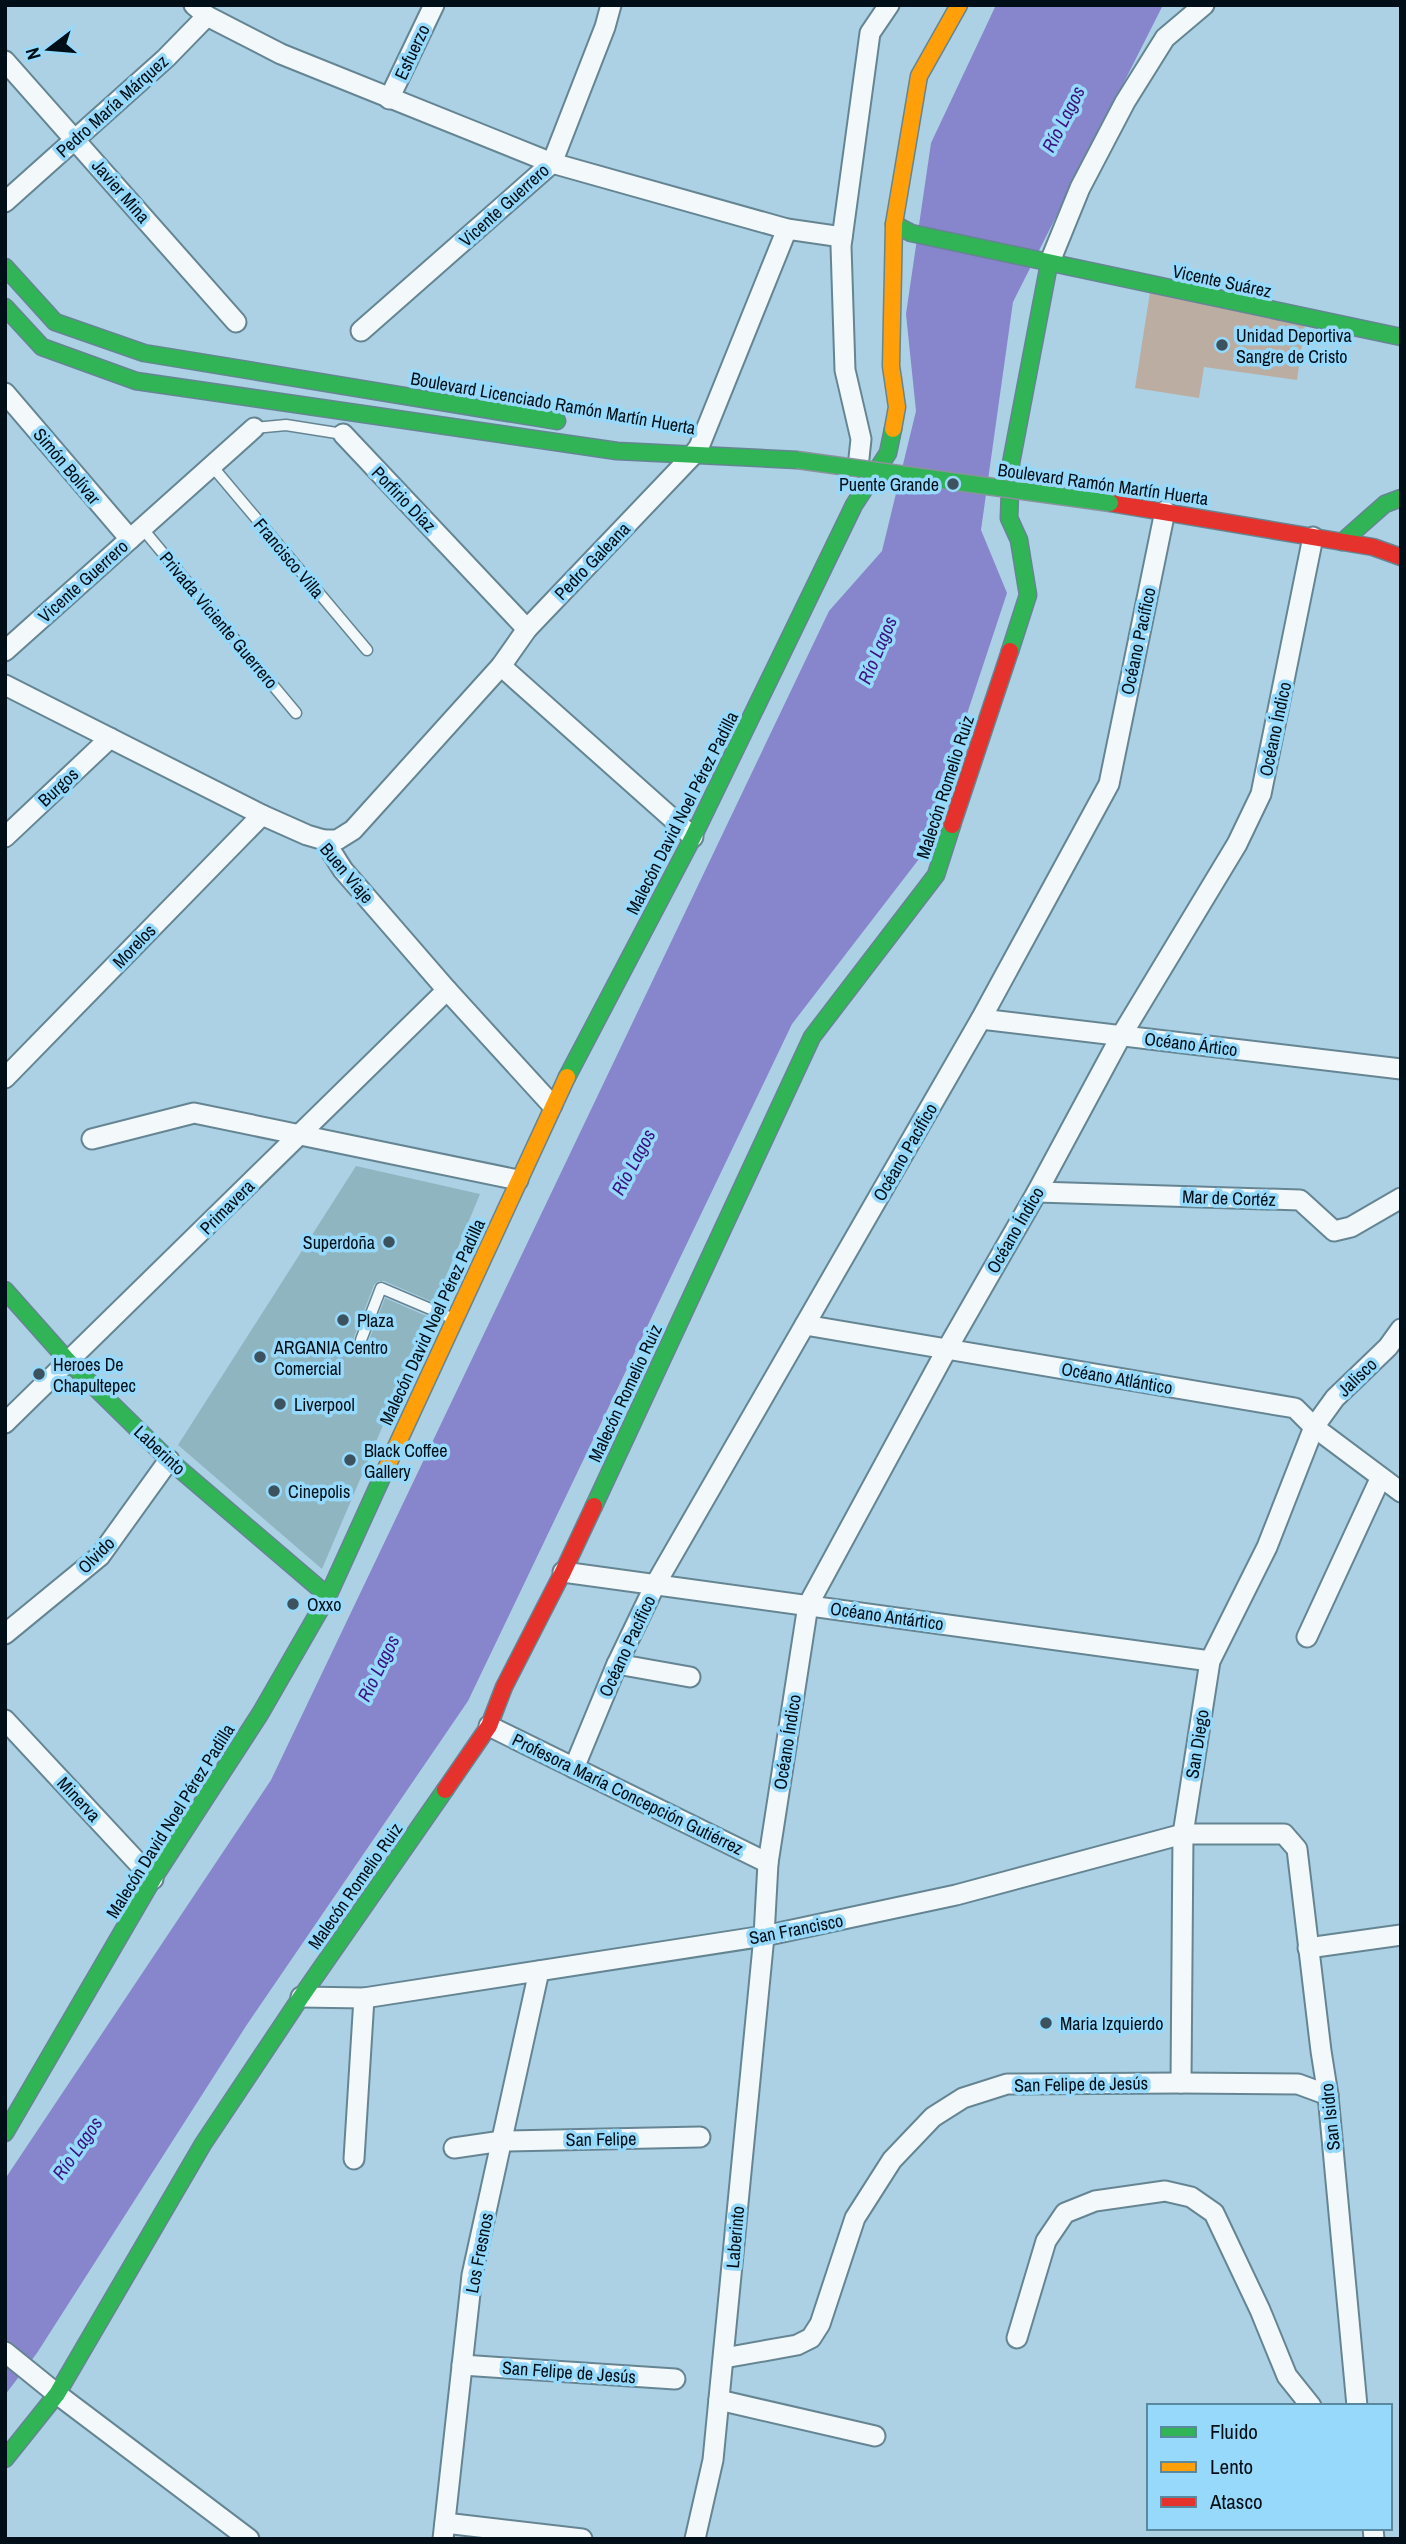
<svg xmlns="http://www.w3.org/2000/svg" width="1406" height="2544" font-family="'Archivo Narrow',sans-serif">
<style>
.green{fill:#bcada3}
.water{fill:#8786cc}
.building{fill:#8fb5c1}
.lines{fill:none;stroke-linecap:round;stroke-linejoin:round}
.lane-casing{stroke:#658593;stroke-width:13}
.street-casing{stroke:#658593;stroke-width:23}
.fast-casing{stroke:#658593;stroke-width:19}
.slow-casing{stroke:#658593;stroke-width:19}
.jam-casing{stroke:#658593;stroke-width:19}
.lane{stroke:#f3f8fb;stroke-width:10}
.street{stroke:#f3f8fb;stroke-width:19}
.fast{stroke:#30b455;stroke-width:16}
.slow{stroke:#ff9f0a;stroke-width:16}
.jam{stroke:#e5322d;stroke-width:16}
.fast-bridge-casing{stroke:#89929f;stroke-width:19;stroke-linecap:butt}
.fast-bridge{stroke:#30b455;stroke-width:16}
.poi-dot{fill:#3c535f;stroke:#96d9fa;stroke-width:2.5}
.labels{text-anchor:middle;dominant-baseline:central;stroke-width:7;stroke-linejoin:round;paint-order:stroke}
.street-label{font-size:18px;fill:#000f17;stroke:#96d9fa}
.poi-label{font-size:18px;fill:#000f17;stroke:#96d9fa;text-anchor:start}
.water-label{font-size:19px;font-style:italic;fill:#3a1282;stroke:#96d9fa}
</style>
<rect width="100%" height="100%" fill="#acd1e4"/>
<!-- green -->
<path class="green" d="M1150,292L1305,324L1297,380L1204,367L1199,398L1135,388Z"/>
<!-- water -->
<path class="water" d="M996,5H1163L1013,302L981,530L1007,593L919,859L792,1024L468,1701L246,2026L37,2353L5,2395V2179L271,1780L829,611L882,551L916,411L906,314L931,143Z"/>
<!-- building -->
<path class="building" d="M356,1166L480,1194L435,1303L384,1281H379L374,1285L354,1337V1342L358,1347H363L368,1343L385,1298L429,1317L322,1569L178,1445Z"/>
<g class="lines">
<!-- lane casing -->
<g class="lane-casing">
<g id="lane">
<path d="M254,428L286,425L343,434"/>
<path d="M212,466L367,650"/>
<path d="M142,528L296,713"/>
<path d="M361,1340L381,1288L454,1319"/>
</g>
</g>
<!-- street casing -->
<g class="street-casing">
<g id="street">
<path d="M194,5L207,16L281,54L552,163L787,229L842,237"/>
<path d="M5,61L236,322"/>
<path d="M389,99L434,5"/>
<path d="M5,202L166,58L207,16"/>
<path d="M1049,264L1080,188L1125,102L1165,38L1204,5"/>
<path d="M361,331L552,163L605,27L611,5"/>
<path d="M5,393L130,539"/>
<path d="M343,434L527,629"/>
<path d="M857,477L861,439L845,370L841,246L870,33L889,5"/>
<path d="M5,651L254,428"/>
<path d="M501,666L693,837"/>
<path d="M5,685L262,815L307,835L324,840H337L353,830L501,666L527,629L692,456L699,447L787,229"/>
<path d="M5,837L110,738"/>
<path d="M324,840L343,870L447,990L552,1105"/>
<path d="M981,1019L1401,1069"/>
<path d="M5,1078L262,815"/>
<path d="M92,1139L194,1113L518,1180"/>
<path d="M1037,1192L1300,1200L1334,1231L1351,1227L1401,1198"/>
<path d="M805,1325L1295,1408L1314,1427L1401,1492"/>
<path d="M5,1423L447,990"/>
<path d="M563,1572L1210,1661"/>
<path d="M5,1634L100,1556L169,1460"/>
<path d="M1307,1637L1380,1479"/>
<path d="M617,1664L690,1677"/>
<path d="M5,1720L153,1879"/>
<path d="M489,1726L768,1863"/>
<path d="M574,1768L617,1664L655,1585L981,1019L1109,784L1165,511"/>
<path d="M1308,1948L1401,1935"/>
<path d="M301,1997L364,1998L764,1936L956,1895L1183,1834H1284L1297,1849L1321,2051L1328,2095L1357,2406"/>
<path d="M1181,2083L1183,1834L1210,1661L1267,1547L1314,1427L1335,1398L1388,1347L1401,1329"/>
<path d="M454,2148L502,2141L700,2137"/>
<path d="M354,2159L364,1998"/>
<path d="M1017,2338L1046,2241L1065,2213L1095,2201L1165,2191L1191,2197L1214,2213L1260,2310L1287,2376L1311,2406"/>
<path d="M5,2352L57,2394L249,2539"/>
<path d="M724,2358L797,2345L811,2338L820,2324L855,2218L892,2160L933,2117L963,2098L1007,2084L1181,2083L1298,2084L1328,2095"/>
<path d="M462,2365L675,2379"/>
<path d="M719,2400L875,2436"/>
<path d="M445,2523L582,2539"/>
<path d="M1373,2528L1374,2539"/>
<path d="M443,2539L472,2275L539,1971"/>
<path d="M695,2539L713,2460L764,1936L768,1863L808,1605L947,1349L1037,1192L1121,1036L1237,844L1261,794L1313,537"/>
</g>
</g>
<!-- fast casing -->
<g class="fast-casing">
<g id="fast">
<path d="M894,224L911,233L1401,337"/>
<path d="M5,267L55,322L144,353L557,421"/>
<path d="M5,307L42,347L136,381L617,451L797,460"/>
<path d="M1342,542L1385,504L1401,498"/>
<path d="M1010,651L1028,595L1019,540L1009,518L1011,463L1049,264"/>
<path d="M567,1077L693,837L854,505L888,453L893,429"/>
<path d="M5,1290L69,1362L169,1460L328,1596"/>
<path d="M594,1506L812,1037L936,875L952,825"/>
<path d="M5,2133L153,1879L260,1714L328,1596L384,1473"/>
<path d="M5,2459L57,2394L203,2144L301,1997L445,1790"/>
</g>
</g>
<!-- slow casing -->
<g class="slow-casing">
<g id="slow">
<path d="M893,429L897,407L891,366L894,224L919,76L959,5"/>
<path d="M384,1473L567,1077"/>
</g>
</g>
<!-- jam casing -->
<g class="jam-casing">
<g id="jam">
<path d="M1110,503L1373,547L1401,557"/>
<path d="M952,825L1010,651"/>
<path d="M445,1790L489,1726L504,1687L563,1572L594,1506"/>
</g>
</g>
<!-- lane -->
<use href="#lane" class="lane"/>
<!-- street -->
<use href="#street" class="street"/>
<!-- fast -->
<use href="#fast" class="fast"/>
<!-- slow -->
<use href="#slow" class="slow"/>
<!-- jam -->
<use href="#jam" class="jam"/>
<!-- fast-bridge casing -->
<g class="fast-bridge-casing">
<path id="fast-bridge" d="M797,460L1110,503"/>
</g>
<!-- fast-bridge -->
<use href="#fast-bridge" class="fast-bridge"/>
</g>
<!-- markers -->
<g class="poi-dot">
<circle cx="1222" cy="345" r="7"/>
<circle cx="953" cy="484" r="7"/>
<circle cx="389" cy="1242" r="7"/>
<circle cx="343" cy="1320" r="7"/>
<circle cx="260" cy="1357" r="7"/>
<circle cx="39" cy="1374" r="7"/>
<circle cx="280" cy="1404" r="7"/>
<circle cx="350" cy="1460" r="7"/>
<circle cx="274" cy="1491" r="7"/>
<circle cx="293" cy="1604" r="7"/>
<circle cx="1046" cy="2023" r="7"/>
</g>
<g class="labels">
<!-- street labels -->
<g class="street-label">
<text transform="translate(412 52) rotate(-65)">Esfuerzo</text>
<text transform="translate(112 106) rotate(-42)">Pedro María Márquez</text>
<text transform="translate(121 191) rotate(49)">Javier Mina</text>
<text transform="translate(504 205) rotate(-42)">Vicente Guerrero</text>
<text transform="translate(1222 281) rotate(12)">Vicente Suárez</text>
<text transform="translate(553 403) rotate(10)">Boulevard Licenciado Ramón Martín Huerta</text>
<text transform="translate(67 466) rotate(50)">Simón Bolívar</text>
<text transform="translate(1103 484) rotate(8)">Boulevard Ramón Martín Huerta</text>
<text transform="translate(404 499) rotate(46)">Porfirio Díaz</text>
<text transform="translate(289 558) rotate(50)">Francisco Villa</text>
<text transform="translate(592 561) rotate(-46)">Pedro Galeana</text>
<text transform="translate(83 581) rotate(-42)">Vicente Guerrero</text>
<text transform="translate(219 620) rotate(50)">Privada Viciente Guerrero</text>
<text transform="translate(1138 641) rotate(-78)">Océano Pacífico</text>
<text transform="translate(1275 729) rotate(-78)">Océano Índico</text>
<text transform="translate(58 787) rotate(-43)">Burgos</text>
<text transform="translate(945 787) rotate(-72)">Malecón Romelio Ruiz</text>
<text transform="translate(682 813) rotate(-63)">Malecón David Noel Pérez Padilla</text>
<text transform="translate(347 873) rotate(50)">Buen Viaje</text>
<text transform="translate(134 946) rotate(-46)">Morelos</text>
<text transform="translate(1191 1044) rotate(7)">Océano Ártico</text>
<text transform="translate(905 1152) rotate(-60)">Océano Pacífico</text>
<text transform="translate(1229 1198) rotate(2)">Mar de Cortéz</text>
<text transform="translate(227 1207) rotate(-45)">Primavera</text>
<text transform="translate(1015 1230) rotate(-60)">Océano Índico</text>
<text transform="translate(432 1322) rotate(-65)">Malecón David Noel Pérez Padilla</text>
<text transform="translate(1357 1377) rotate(-44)">Jalisco</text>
<text transform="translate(1117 1378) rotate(10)">Océano Atlántico</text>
<text transform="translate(625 1393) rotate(-65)">Malecón Romelio Ruiz</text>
<text transform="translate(160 1450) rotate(43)">Laberinto</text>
<text transform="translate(96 1555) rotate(-45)">Olvido</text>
<text transform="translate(887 1616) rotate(8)">Océano Antártico</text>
<text transform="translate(627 1646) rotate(-65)">Océano Pacífico</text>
<text transform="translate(787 1742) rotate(-81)">Océano Índico</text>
<text transform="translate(1197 1744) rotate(-81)">San Diego</text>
<text transform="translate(628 1794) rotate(26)">Profesora María Concepción Gutiérrez</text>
<text transform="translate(79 1799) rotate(47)">Minerva</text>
<text transform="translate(170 1821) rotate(-58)">Malecón David Noel Pérez Padilla</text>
<text transform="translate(355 1886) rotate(-55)">Malecón Romelio Ruiz</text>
<text transform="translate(796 1929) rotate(-11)">San Francisco</text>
<text transform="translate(1081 2084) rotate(-1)">San Felipe de Jesús</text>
<text transform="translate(1330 2117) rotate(-96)">San Isidro</text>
<text transform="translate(601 2139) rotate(-1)">San Felipe</text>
<text transform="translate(735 2237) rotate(-85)">Laberinto</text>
<text transform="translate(479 2253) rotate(-79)">Los Fresnos</text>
<text transform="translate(569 2372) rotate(4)">San Felipe de Jesús</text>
</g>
<!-- poi labels -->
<g class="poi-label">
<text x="1236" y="335">Unidad Deportiva<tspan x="1236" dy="21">Sangre de Cristo</tspan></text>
<text x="939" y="484" text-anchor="end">Puente Grande</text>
<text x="375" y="1242" text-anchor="end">Superdoña</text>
<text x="357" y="1320">Plaza</text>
<text x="274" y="1347">ARGANIA Centro<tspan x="274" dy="21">Comercial</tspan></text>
<text x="53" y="1364">Heroes De<tspan x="53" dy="21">Chapultepec</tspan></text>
<text x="294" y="1404">Liverpool</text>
<text x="364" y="1450">Black Coffee<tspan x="364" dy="21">Gallery</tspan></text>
<text x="288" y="1491">Cinepolis</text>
<text x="307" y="1604">Oxxo</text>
<text x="1060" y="2023">Maria Izquierdo</text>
</g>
<!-- water labels -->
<g class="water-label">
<text transform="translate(1063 119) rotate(-63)">Río Lagos</text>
<text transform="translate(877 650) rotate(-67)">Río Lagos</text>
<text transform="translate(633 1162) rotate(-62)">Río Lagos</text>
<text transform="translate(378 1668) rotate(-64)">Río Lagos</text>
<text transform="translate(77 2148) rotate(-55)">Río Lagos</text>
</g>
</g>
<!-- border -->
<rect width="1406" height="2544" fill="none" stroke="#000f17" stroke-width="14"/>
<!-- legend -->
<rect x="1147" y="2404" width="245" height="126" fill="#96d9fa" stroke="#5a889f" stroke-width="2"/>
<rect x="1161" y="2427" width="35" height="10" fill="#30b455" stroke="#5a889f" stroke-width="2"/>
<text x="1210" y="2439" font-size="21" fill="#000f17">Fluido</text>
<rect x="1161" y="2462" width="35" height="10" fill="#ff9f0a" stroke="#5a889f" stroke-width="2"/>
<text x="1210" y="2474" font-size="21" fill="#000f17">Lento</text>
<rect x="1161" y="2497" width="35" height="10" fill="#e5322d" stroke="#5a889f" stroke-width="2"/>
<text x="1210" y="2509" font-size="21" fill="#000f17">Atasco</text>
<!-- north arrow -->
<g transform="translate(49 49) rotate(254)" stroke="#96d9fa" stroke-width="5" paint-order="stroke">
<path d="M0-5L12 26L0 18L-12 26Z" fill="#000f17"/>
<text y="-10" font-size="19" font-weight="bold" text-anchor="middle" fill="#000f17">N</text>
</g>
</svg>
